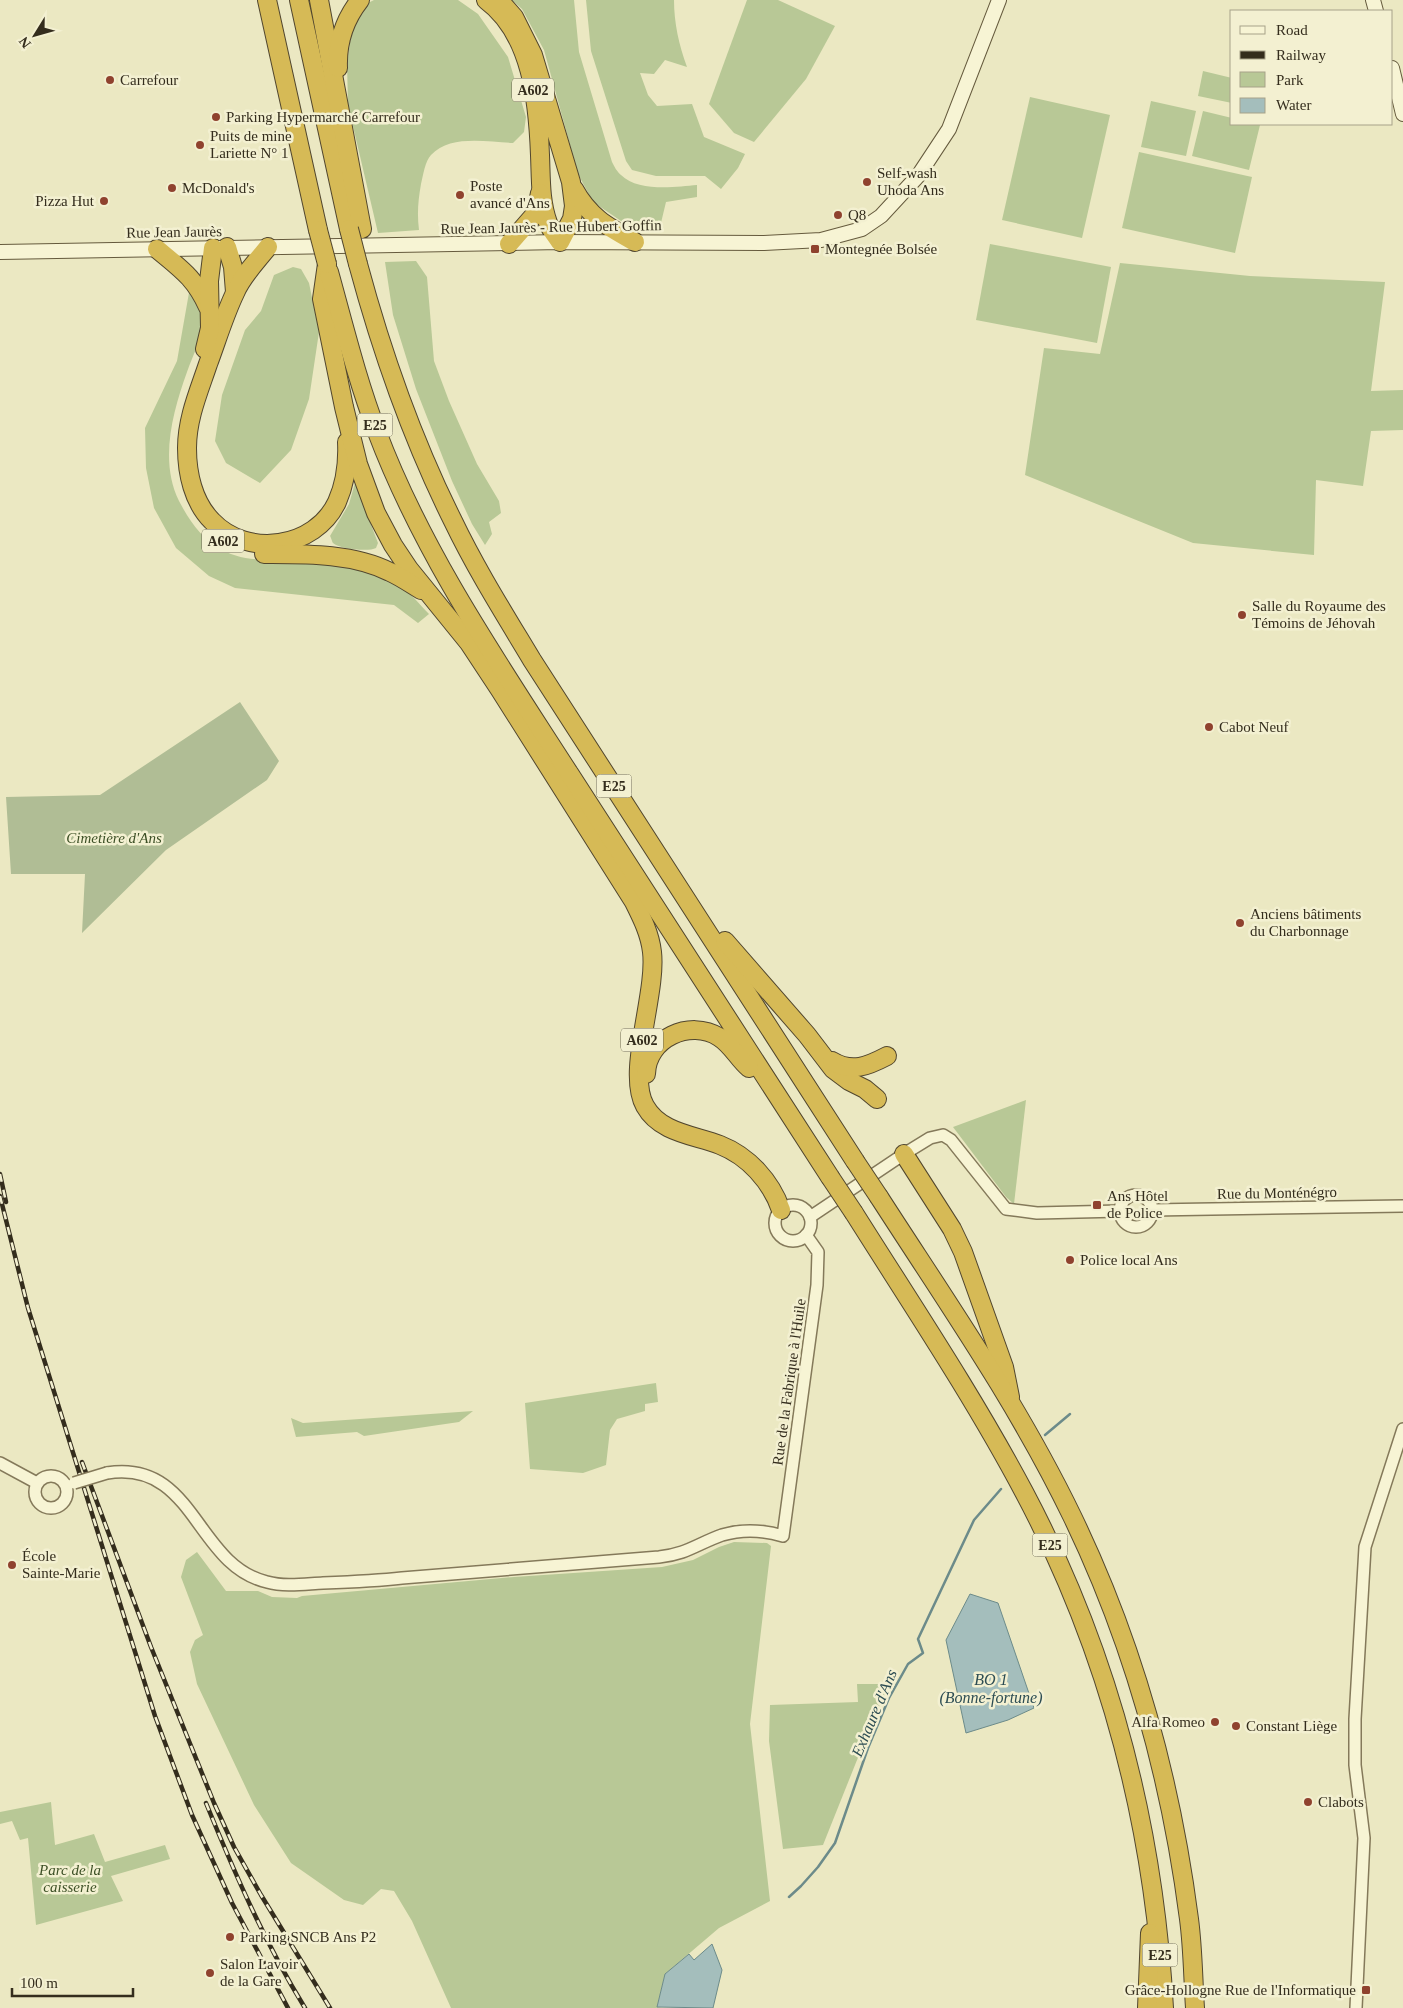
<svg xmlns="http://www.w3.org/2000/svg" width="1403" height="2008" font-family="'Times New Roman',serif">
<style>
.green{fill:#b8c896}
.cemetery{fill:#b0bd95}
.water{fill:#a4bebc;stroke:#6c8b8a}
.lines{fill:none;stroke-linecap:round;stroke-linejoin:round}
.stream{stroke:#6c8b8a;stroke-width:2.5}
.tertiary-casing{stroke:#84795a;stroke-width:14}
.secondary-casing{stroke:#655a3d;stroke-width:16}
.motorway-casing{stroke:#51462e;stroke-width:20}
.tertiary{stroke:#f7f4d4;stroke-width:11}
.secondary{stroke:#f7f4d4;stroke-width:14}
.motorway{stroke:#d6ba56;stroke-width:18}
.rail-casing{stroke:#342d1d;stroke-width:4.5}
.rail{stroke:#f3f0d1;stroke-width:2.5;stroke-dasharray:8;stroke-linecap:butt}
.tertiary-bridge-casing{stroke:#84795a;stroke-width:14;stroke-linecap:butt}
.motorway-bridge-casing{stroke:#51462e;stroke-width:20;stroke-linecap:butt}
.tertiary-bridge{stroke:#f7f4d4;stroke-width:11}
.motorway-bridge{stroke:#d6ba56;stroke-width:18}
.poi-dot{fill:#8f422e;stroke:#f3f0d1;stroke-width:2}
.labels{text-anchor:middle;dominant-baseline:central;stroke-width:5;stroke-linejoin:round;paint-order:stroke}
.shield{fill:#f3f0d1;stroke:#6d6853;stroke-width:1}
.shield-label{font-size:14px;font-weight:bold;fill:#342d1d}
.poi-label{font-size:15px;fill:#342d1d;stroke:#f3f0d1;text-anchor:start}
.street-label{font-size:15px;fill:#342d1d;stroke:#f3f0d1}
.park-label{font-size:15px;font-style:italic;fill:#3c4f25;stroke:#f3f0d1}
.water-label{font-size:16px;font-style:italic;fill:#2d4d53;stroke:#f3f0d1}
</style>
<rect width="100%" height="100%" fill="#ebe8c2"/>
<!-- green -->
<g class="green">
<path d="M374,0H458L478,14L508,57L526,117L524,132L513,143C488,142 450,134 431,155C425,161 423,176 421,184C418,201 417,214 419,230L378,233L348,105L347,63L352,28L364,5Z"/>
<path d="M512,0H574L579,52L612,162C614,166 617,172 621,175C638,192 675,187 697,185V197L666,202L660,227L624,223L593,202L578,174L544,50L522,9Z"/>
<path d="M586,0H674C674,23 679,45 687,67L665,60L654,74L640,73L648,95L657,106L692,104L704,137L745,154L738,168L721,189L705,176H656L632,170L626,161L591,51Z"/>
<path d="M747,0H778L835,26L806,79L754,142L734,133L709,104Z"/>
<path d="M1203,71L1232,78V103L1198,96Z"/>
<path d="M1030,97L1110,115L1082,238L1002,220Z"/>
<path d="M1151,101L1196,111L1186,156L1141,147Z"/>
<path d="M1203,111L1232,118V124L1260,125L1249,170L1192,156Z"/>
<path d="M1139,152L1252,177L1235,253L1122,228Z"/>
<path d="M990,244L1111,267L1097,343L976,320Z"/>
<path d="M416,261L427,277L434,361L449,401L477,464L499,501L501,513L489,522L492,534L485,545L472,524L452,481L416,389L393,315L385,262Z"/>
<path d="M1120,263L1250,276L1385,282L1371,391L1403,390V430L1371,431L1363,486L1316,480L1314,555L1193,543L1025,475L1044,348L1100,354Z"/>
<path d="M293,267L301,269L309,283L319,332L309,399L291,450L260,483L226,463L215,441L222,395L245,330L261,311L274,275Z"/>
<path d="M190,287C194,295 202,305 203,314C204,336 194,352 187,372C173,411 159,461 179,501C219,578 262,555 332,561C349,563 385,575 399,585C410,592 420,605 429,614L418,623L394,605L235,588L209,576L176,548L154,508L146,468L145,428L177,361Z"/>
<path d="M355,483L378,543L376,548C369,552 339,549 333,543C332,542 331,537 330,536L349,504Z"/>
<path d="M1026,1100L1014,1204L1006,1197L953,1127Z"/>
<path d="M656,1383L658,1402L645,1404V1411L617,1419L610,1430L606,1465L583,1473L530,1469L525,1403Z"/>
<path d="M473,1411L459,1422L364,1436L357,1432L296,1437L291,1418L303,1423Z"/>
<path d="M734,1542L767,1543L771,1546L750,1724L770,1901L719,1928L665,1974L657,2007L662,2008H451L412,1921L394,1891L381,1889L363,1905L344,1900L291,1863L254,1805L197,1684L190,1652L195,1640L203,1635L181,1577L186,1560L197,1552L226,1591H258L272,1597L297,1598L302,1596L514,1577L662,1567L693,1560L719,1547Z"/>
<path d="M857,1684H890L875,1715L823,1845L783,1849L769,1741L770,1705L858,1702Z"/>
<path d="M51,1802L55,1845L94,1834L105,1862L165,1845L170,1859L111,1876L123,1901L36,1925L28,1838L20,1840L12,1821L0,1824V1812Z"/>
</g>
<!-- cemetery -->
<path class="cemetery" d="M240,702L279,761L267,780L166,850L82,933L85,874H11L6,797L100,795Z"/>
<!-- water -->
<g class="water">
<path d="M970,1594L998,1603L1034,1708L1008,1720L966,1733L946,1640Z"/>
<path d="M712,1944L722,1970L713,2008L657,2007L665,1974L689,1954L694,1960Z"/>
</g>
<g class="lines">
<!-- stream -->
<g class="stream">
<path d="M1045,1435L1070,1414"/>
<path d="M789,1897L801,1886L818,1867L835,1843L868,1748L889,1698L908,1664L923,1653L918,1639L974,1520L1001,1489"/>
</g>
<!-- tertiary casing -->
<g class="tertiary-casing">
<g id="tertiary">
<circle cx="1136" cy="1211" r="16"/>
<circle cx="793" cy="1223" r="18"/>
<path d="M1152,1210L1403,1206"/>
<path d="M810,1217L904,1154L930,1138L943,1135L951,1140L1006,1209L1037,1213L1120,1211"/>
<path d="M0,1463L37,1483"/>
<path d="M107,1473C195,1459 195,1565 267,1582C285,1587 304,1584 323,1583C350,1582 376,1581 402,1578C488,1571 574,1564 659,1557C687,1554 697,1544 722,1535C742,1529 763,1530 783,1536L817,1285L818,1252L806,1235"/>
<circle cx="51" cy="1492" r="16"/>
<path d="M1356,2008L1364,1838L1355,1765V1719L1365,1547L1403,1429"/>
</g>
</g>
<!-- secondary casing -->
<g class="secondary-casing">
<g id="secondary">
<path d="M1373,0L1376,11"/>
<path d="M1392,68L1403,114"/>
<path d="M0,252L560,242L764,243L821,240L862,229L881,216L918,176L949,129L999,0"/>
</g>
</g>
<!-- motorway casing -->
<g class="motorway-casing">
<g id="motorway">
<path d="M267,0L318,230"/>
<path d="M299,0L349,229"/>
<path d="M319,0L362,229"/>
<path d="M486,0C532,34 538,102 540,155C541,178 540,201 548,223C551,230 556,236 560,242L572,219L574,206L571,182L533,55L514,17L499,0"/>
<path d="M338,68C337,43 345,19 360,0"/>
<path d="M574,189C589,217 608,227 635,242"/>
<path d="M509,244L536,213L540,193"/>
<path d="M227,247L233,267L235,292"/>
<path d="M268,247C257,261 242,276 235,293C224,316 217,340 208,364C199,391 187,418 187,448C187,473 193,502 212,521C247,558 315,549 337,502C345,484 348,462 347,442"/>
<path d="M157,249C181,269 195,278 208,307"/>
<path d="M327,264L322,299L344,407L358,464L376,513L393,545L409,569L469,643L500,690L634,902C642,918 650,934 652,952C657,993 626,1073 645,1106C660,1133 694,1135 720,1145C748,1156 771,1181 781,1210"/>
<path d="M358,264C382,353 412,439 453,521C476,569 505,615 532,660L855,1161"/>
<path d="M329,272C344,326 357,380 377,432C423,554 499,664 569,773C656,908 743,1043 830,1177"/>
<path d="M205,349L210,328L209,281L213,248"/>
<path d="M264,554C305,554 353,553 390,572C401,577 411,584 421,590"/>
<path d="M725,941L807,1035L833,1069L849,1081L865,1089L877,1099"/>
<path d="M832,1061C852,1073 868,1066 887,1056"/>
<path d="M646,1074C647,1038 690,1019 719,1037C732,1045 738,1059 749,1068"/>
<path d="M904,1154L952,1229L963,1252L1004,1367L1010,1397"/>
<path d="M879,1197C946,1301 1018,1404 1072,1516C1133,1642 1171,1780 1189,1919C1193,1949 1193,1979 1195,2008"/>
<path d="M854,1213C912,1305 973,1396 1024,1492C1109,1652 1154,1827 1164,2008"/>
<path d="M1147,2008L1150,1933"/>
</g>
</g>
<!-- tertiary -->
<use href="#tertiary" class="tertiary"/>
<!-- secondary -->
<use href="#secondary" class="secondary"/>
<!-- motorway -->
<use href="#motorway" class="motorway"/>
<!-- rail casing -->
<g class="rail-casing">
<g id="rail">
<path d="M0,1174L6,1202"/>
<path d="M0,1196L28,1308L155,1716L192,1815L232,1903L288,2008"/>
<path d="M82,1462L151,1647L214,1803L234,1847L261,1895L330,2008"/>
<path d="M206,1803C235,1874 265,1943 305,2008"/>
</g>
</g>
<!-- rail -->
<use href="#rail" class="rail"/>
<!-- tertiary-bridge casing -->
<g class="tertiary-bridge-casing">
<path id="tertiary-bridge" d="M74,1483L107,1473"/>
</g>
<!-- motorway-bridge casing -->
<g class="motorway-bridge-casing">
<g id="motorway-bridge">
<path d="M349,229L358,264"/>
<path d="M318,230L327,264"/>
<path d="M855,1161L879,1197"/>
<path d="M830,1177L854,1213"/>
</g>
</g>
<!-- tertiary-bridge -->
<use href="#tertiary-bridge" class="tertiary-bridge"/>
<!-- motorway-bridge -->
<use href="#motorway-bridge" class="motorway-bridge"/>
</g>
<!-- markers -->
<g class="poi-dot">
<circle cx="110" cy="80" r="5"/>
<circle cx="216" cy="117" r="5"/>
<circle cx="200" cy="145" r="5"/>
<circle cx="867" cy="182" r="5"/>
<circle cx="172" cy="188" r="5"/>
<circle cx="460" cy="195" r="5"/>
<circle cx="104" cy="201" r="5"/>
<circle cx="838" cy="215" r="5"/>
<rect x="810" y="244" width="10" height="10" rx="2.5"/>
<circle cx="1242" cy="615" r="5"/>
<circle cx="1209" cy="727" r="5"/>
<circle cx="1240" cy="923" r="5"/>
<rect x="1092" y="1200" width="10" height="10" rx="2.5"/>
<circle cx="1070" cy="1260" r="5"/>
<circle cx="12" cy="1565" r="5"/>
<circle cx="1215" cy="1722" r="5"/>
<circle cx="1236" cy="1726" r="5"/>
<circle cx="1308" cy="1802" r="5"/>
<circle cx="230" cy="1937" r="5"/>
<circle cx="210" cy="1973" r="5"/>
<rect x="1361" y="1985" width="10" height="10" rx="2.5"/>
</g>
<g class="labels">
<!-- shield labels -->
<g class="shield">
<rect x="512" y="78.5" width="42" height="23" rx="4"/>
<rect x="357.5" y="413.5" width="35" height="23" rx="4"/>
<rect x="202" y="529.5" width="42" height="23" rx="4"/>
<rect x="596.5" y="774.5" width="35" height="23" rx="4"/>
<rect x="621" y="1028.5" width="42" height="23" rx="4"/>
<rect x="1032.5" y="1533.5" width="35" height="23" rx="4"/>
<rect x="1142.5" y="1943.5" width="35" height="23" rx="4"/>
</g>
<g class="shield-label">
<text x="533" y="90">A602</text>
<text x="375" y="425">E25</text>
<text x="223" y="541">A602</text>
<text x="614" y="786">E25</text>
<text x="642" y="1040">A602</text>
<text x="1050" y="1545">E25</text>
<text x="1160" y="1955">E25</text>
</g>
<!-- poi labels -->
<g class="poi-label">
<text x="120" y="80">Carrefour</text>
<text x="226" y="117">Parking Hypermarché Carrefour</text>
<text x="210" y="136">Puits de mine<tspan x="210" dy="17">Lariette N° 1</tspan></text>
<text x="877" y="173">Self-wash<tspan x="877" dy="17">Uhoda Ans</tspan></text>
<text x="470" y="186">Poste<tspan x="470" dy="17">avancé d'Ans</tspan></text>
<text x="182" y="188">McDonald's</text>
<text x="94" y="201" text-anchor="end">Pizza Hut</text>
<text x="848" y="215">Q8</text>
<text x="825" y="249">Montegnée Bolsée</text>
<text x="1252" y="606">Salle du Royaume des<tspan x="1252" dy="17">Témoins de Jéhovah</tspan></text>
<text x="1219" y="727">Cabot Neuf</text>
<text x="1250" y="914">Anciens bâtiments<tspan x="1250" dy="17">du Charbonnage</tspan></text>
<text x="1107" y="1196">Ans Hôtel<tspan x="1107" dy="17">de Police</tspan></text>
<text x="1080" y="1260">Police local Ans</text>
<text x="22" y="1556">École<tspan x="22" dy="17">Sainte-Marie</tspan></text>
<text x="1205" y="1722" text-anchor="end">Alfa Romeo</text>
<text x="1246" y="1726">Constant Liège</text>
<text x="1318" y="1802">Clabots</text>
<text x="240" y="1937">Parking SNCB Ans P2</text>
<text x="220" y="1964">Salon Lavoir<tspan x="220" dy="17">de la Gare</tspan></text>
<text x="1356" y="1990" text-anchor="end">Grâce-Hollogne Rue de l'Informatique</text>
</g>
<!-- street labels -->
<g class="street-label">
<text transform="translate(551 227) rotate(-1)">Rue Jean Jaurès - Rue Hubert Goffin</text>
<text transform="translate(174 232) rotate(-1)">Rue Jean Jaurès</text>
<text transform="translate(1277 1193) rotate(-1)">Rue du Monténégro</text>
<text transform="translate(789 1382) rotate(-82)">Rue de la Fabrique à l'Huile</text>
</g>
<!-- park labels -->
<g class="park-label">
<text x="114" y="838">Cimetière d'Ans</text>
<text x="70" y="1870">Parc de la<tspan x="70" dy="17">caisserie</tspan></text>
</g>
<!-- water labels -->
<g class="water-label">
<text x="991" y="1679">BO 1<tspan x="991" dy="18">(Bonne-fortune)</tspan></text>
<text transform="translate(874 1713) rotate(-67)">Exhaure d'Ans</text>
</g>
</g>
<!-- legend -->
<rect x="1230" y="10" width="162" height="115" fill="#f3f0d1" stroke="#a7a289"/>
<rect x="1240" y="26" width="25" height="8" fill="#f7f4d4" stroke="#a7a289"/>
<text x="1276" y="35" font-size="15" fill="#342d1d">Road</text>
<rect x="1240" y="51" width="25" height="8" fill="#342d1d" stroke="#a7a289"/>
<text x="1276" y="60" font-size="15" fill="#342d1d">Railway</text>
<rect x="1240" y="72" width="25" height="15" fill="#b8c896" stroke="#a7a289"/>
<text x="1276" y="85" font-size="15" fill="#342d1d">Park</text>
<rect x="1240" y="98" width="25" height="15" fill="#a4bebc" stroke="#a7a289"/>
<text x="1276" y="110" font-size="15" fill="#342d1d">Water</text>
<!-- north arrow -->
<g transform="translate(35 35) rotate(233)" stroke="#f3f0d1" stroke-width="4" paint-order="stroke">
<path d="M0-4L9 19L0 12L-9 19Z" fill="#342d1d"/>
<text y="-8" font-size="14" font-weight="bold" text-anchor="middle" fill="#342d1d">N</text>
</g>
<!-- scale -->
<path d="M12 1988v8h121v-8" fill="none" stroke="#342d1d" stroke-width="2.5"/>
<text x="20" y="1988" font-size="15" fill="#342d1d" stroke="#f3f0d1" stroke-width="4" paint-order="stroke">100 m</text>
</svg>
